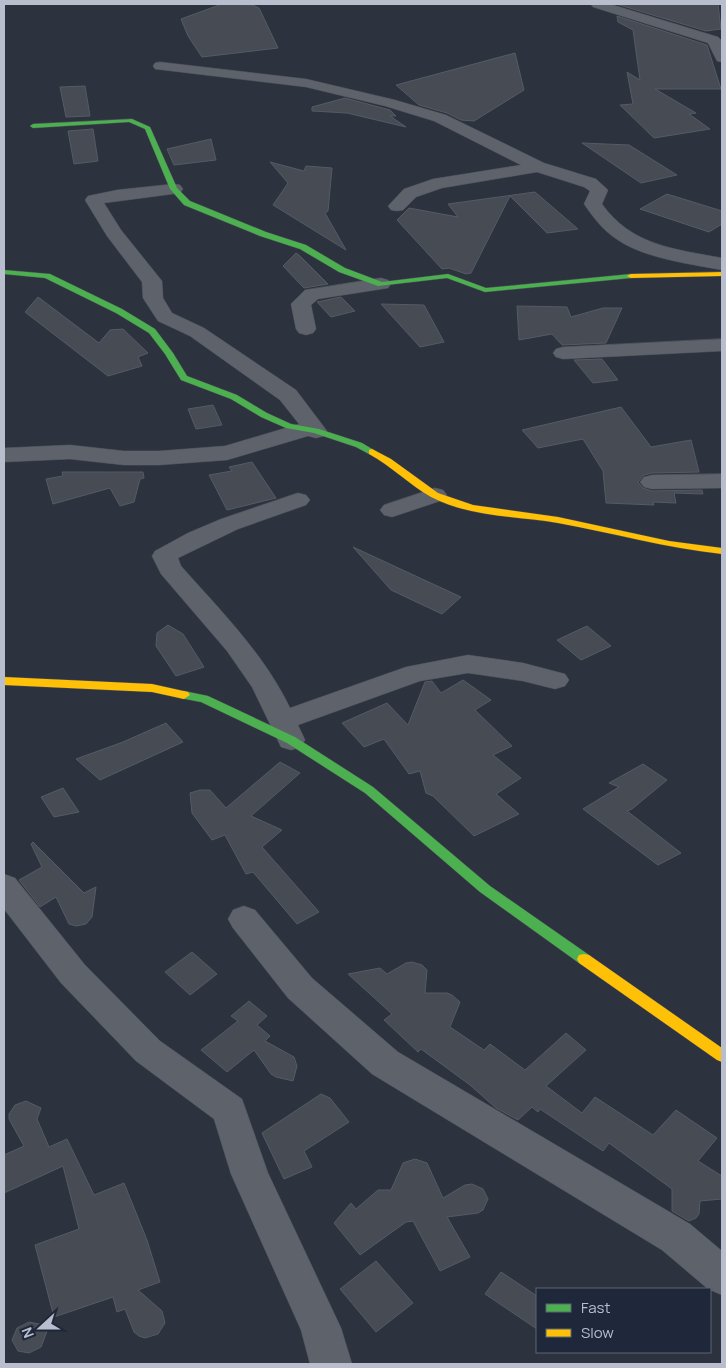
<svg xmlns="http://www.w3.org/2000/svg" width="726" height="1368" font-family="Manrope,sans-serif">
<style>
.building{fill:#464b54;stroke:#555b65}
.lines{fill:none;stroke-linecap:round;stroke-linejoin:round}
.street-casing{stroke:#4a4e57;stroke-width:1}
.fast-casing{stroke:#4a4e57;stroke-width:1}
.slow-casing{stroke:#4a4e57;stroke-width:1}
.street{fill:#5d626b;fill-rule:evenodd}
.fast{fill:#4caf50;fill-rule:evenodd}
.slow{fill:#ffc107;fill-rule:evenodd}
</style>
<rect width="100%" height="100%" fill="#2d333e"/>
<!-- building -->
<g class="building">
<path d="M222,4L253,5L259,8L278,48L202,57L188,36L181,19Z"/>
<path d="M616,4H718L721,29L706,31Z"/>
<path d="M617,16L707,45L721,89H655L696,113L689,114L710,129L654,138L620,105L633,104L627,72L640,80L633,30L618,22Z"/>
<path d="M515,53L524,90L474,121L461,120L447,113L419,105L396,85Z"/>
<path d="M85,86L90,116L66,117L60,87Z"/>
<path d="M345,98L390,110L396,116H390L406,127L347,113L312,111V107Z"/>
<path d="M93,129L98,161L74,164L68,131Z"/>
<path d="M211,139L216,160L174,165L167,149Z"/>
<path d="M582,143L629,145L677,175L641,183Z"/>
<path d="M270,162L304,171L306,166L332,168L328,211L325,213L346,250L273,205L288,183Z"/>
<path d="M535,192L578,229L547,233L510,196L471,273L466,274L449,268L442,269L397,220L409,208L458,217L448,204Z"/>
<path d="M667,194L722,211V224L709,232L640,209Z"/>
<path d="M296,253L299,255L328,284L304,288L283,266Z"/>
<path d="M38,297L99,343L110,330L123,329L148,353L138,357L142,366L108,376L25,312Z"/>
<path d="M341,297L355,311L331,317L317,302Z"/>
<path d="M381,304L424,305L444,342L420,347Z"/>
<path d="M517,306L567,307L571,317L603,308H622L606,343L562,345L552,334L519,340Z"/>
<path d="M602,359L618,380L593,383L574,360Z"/>
<path d="M213,405L222,425L196,429L188,409Z"/>
<path d="M621,407L651,447L691,440L699,472L652,473L644,475L638,482L643,488L652,491L702,490L703,494L674,493L676,503L653,502L654,505L606,503L603,471L583,439L538,448L522,430Z"/>
<path d="M252,462L276,498L227,510L209,475L232,471L229,467Z"/>
<path d="M62,472H143L144,478L140,479L134,502L120,506L110,488L53,504L46,479L63,476Z"/>
<path d="M353,547L461,597L442,614L391,590Z"/>
<path d="M168,625L183,634L204,667L176,676L156,646L157,633Z"/>
<path d="M587,626L611,646L581,660L557,640Z"/>
<path d="M463,680L491,700L475,710L512,746L493,755L521,778L496,794L519,814L474,836L433,796L426,793L420,771L409,774L384,739L364,747L342,723L387,703L408,725L425,682L432,681L441,693Z"/>
<path d="M166,723L183,742L100,780L76,759L123,742Z"/>
<path d="M280,762L300,773L251,816L282,830L262,847L319,912L297,924L253,872L246,874L225,835L212,840L192,813L190,793L200,790H210L226,808Z"/>
<path d="M643,764L667,780L632,809L627,811L681,853L658,865L583,809L619,787L609,783Z"/>
<path d="M63,788L79,812L54,817L41,797Z"/>
<path d="M33,842L84,893L96,887L92,917L86,924L76,926L69,924L56,897L40,907L19,880L42,867L31,844Z"/>
<path d="M192,952L217,974L190,995L165,972Z"/>
<path d="M412,962L422,965L427,970L425,993H447L452,995L460,1002L450,1027L484,1050L490,1044L525,1070L566,1033L586,1050L546,1086L582,1113L595,1097L653,1135L676,1110L717,1138L698,1161L722,1176V1199L700,1201L699,1214L696,1218L689,1221L672,1211V1189L609,1143L603,1151L540,1109L538,1112L532,1107L518,1120L496,1108L470,1085L421,1049L418,1052L384,1020L392,1014L348,974L380,968L387,974L406,963Z"/>
<path d="M249,1001L267,1016L257,1025L270,1036L265,1041L294,1057L297,1066L293,1081L276,1077L271,1074L254,1050L227,1072L201,1050L238,1021L231,1016Z"/>
<path d="M321,1094L330,1098L349,1122L304,1151L312,1167L284,1179L262,1133Z"/>
<path d="M26,1101L41,1108L37,1119L49,1147L67,1139L94,1195L124,1183L147,1240L160,1282L138,1290L162,1311L165,1323L158,1334L145,1338L139,1336L134,1332L125,1309L117,1312L113,1297L54,1317L35,1245L79,1229L63,1166L4,1193V1155L24,1146L9,1119V1114L15,1105Z"/>
<path d="M415,1159L427,1163L443,1198L465,1185L472,1184L483,1189L488,1199L483,1210L478,1213L447,1217L470,1257L440,1271L413,1221L406,1222L360,1255L334,1223L351,1203L356,1209L378,1190H391L403,1163Z"/>
<path d="M376,1261L413,1303L376,1332L340,1289Z"/>
<path d="M501,1272L537,1296V1329L485,1294Z"/>
<path d="M29,1322L49,1326L41,1347L29,1353L18,1351L12,1340L17,1328Z"/>
</g>
<g class="lines">
<!-- street casing -->
<g class="street-casing">
<g id="street">
<path d="M591,4H610L718,37L722,41V62L717,61L708,43L593,7Z"/>
<path d="M160,62L306,79L395,100L446,115L544,163L596,179L608,190L602,204C632,246 675,249 722,258V270C690,264 642,258 615,238C602,229 593,217 584,204L590,191L584,187L537,172L442,188L416,197L403,210L397,211L391,210L388,206L404,189L433,179L521,165L434,121L385,106L306,87L155,69L153,66L155,63Z"/>
<path d="M174,184L180,185L183,189L180,193L104,203L121,230L162,281L163,298L172,313L204,328L296,390L327,431L324,436L316,438L308,436L227,460L159,465H124L70,459L4,462V448L70,445L124,451H159L225,446L299,424L280,400L190,336L158,321L143,298L142,282L107,236L85,200L88,196L117,190Z"/>
<path d="M381,278L388,280L391,284L388,288L318,299L311,305L316,329L313,333L306,335L299,333L296,329L291,304L305,290Z"/>
<path d="M722,339V351L563,359L556,357L553,353L556,349L563,347Z"/>
<path d="M722,474V488L652,489L644,487L640,482L644,477L652,475Z"/>
<path d="M435,488L443,490L447,495L443,500L392,517L384,515L380,510L384,505Z"/>
<path d="M298,493L306,495L310,500L306,505L238,529L178,558L181,566C221,611 264,654 290,708L406,667L468,655L523,663L565,674L569,680L565,686L555,689L523,681L468,673L420,681L298,725L305,740L301,747L291,750L281,747L252,687L227,651L161,574L152,556L155,551L188,533L221,519Z"/>
<path d="M4,874L15,878L85,965L160,1041L242,1099L268,1173L341,1328L352,1364H310L301,1330L231,1174L214,1119L136,1061L61,983L4,909Z"/>
<path d="M244,906L255,910L312,978L398,1052L690,1224L722,1251V1295L708,1289L662,1250L372,1074L288,998L233,928L228,919L233,910Z"/>
</g>
</g>
<!-- fast casing -->
<g class="fast-casing">
<g id="fast">
<path d="M132,119L150,127L177,188L190,201L266,232L306,245L345,268L382,282L448,274L486,288L631,274L635,276L631,278L485,292L447,278L378,286L339,272L300,249L260,236L184,205L170,189L145,129L129,122L33,128L30,126L33,124Z"/>
<path d="M4,270L50,274L122,309L155,329L173,353L187,376L237,395L267,413L291,424L319,429L362,443L377,452L375,454H369L356,447L314,433L286,428L261,417L231,399L181,380L165,354L149,333L116,313L45,278L4,274Z"/>
<path d="M184,691L208,696L295,737L373,787L490,886L589,955L591,959L589,963L584,964L579,963L480,892L365,793L287,743L201,702L180,698L178,695L180,692Z"/>
</g>
</g>
<!-- slow casing -->
<g class="slow-casing">
<g id="slow">
<path d="M722,272V276L631,278L627,276L631,274Z"/>
<path d="M372,449L391,459L438,493L473,505L558,517L669,541L722,548V554C666,548 613,533 558,523C516,516 469,517 431,497C410,485 391,466 369,454V450Z"/>
<path d="M4,677L152,684L188,692L190,695L184,699L152,692L4,685Z"/>
<path d="M584,954L589,955L722,1048V1062L717,1060L579,963L577,959L579,955Z"/>
</g>
</g>
<!-- street -->
<use href="#street" class="street"/>
<!-- fast -->
<use href="#fast" class="fast"/>
<!-- slow -->
<use href="#slow" class="slow"/>
</g>
<!-- border -->
<rect width="726" height="1368" fill="none" stroke="#b8bece" stroke-width="10"/>
<!-- legend -->
<rect x="536" y="1288" width="175" height="65" fill="#1f283a" stroke="#5c6475"/>
<rect x="546" y="1304" width="25" height="8" fill="#4caf50" stroke="#5c6475"/>
<text x="581" y="1313" font-size="15" fill="#b8bece">Fast</text>
<rect x="546" y="1329" width="25" height="8" fill="#ffc107" stroke="#5c6475"/>
<text x="581" y="1338" font-size="15" fill="#b8bece">Slow</text>
<!-- north arrow -->
<g transform="translate(40 1328) rotate(249)" stroke="#1f283a" stroke-width="4" paint-order="stroke">
<path d="M0-4L9 19L0 12L-9 19Z" fill="#b8bece"/>
<text y="-8" font-size="14" font-weight="bold" text-anchor="middle" fill="#b8bece">N</text>
</g>
</svg>
